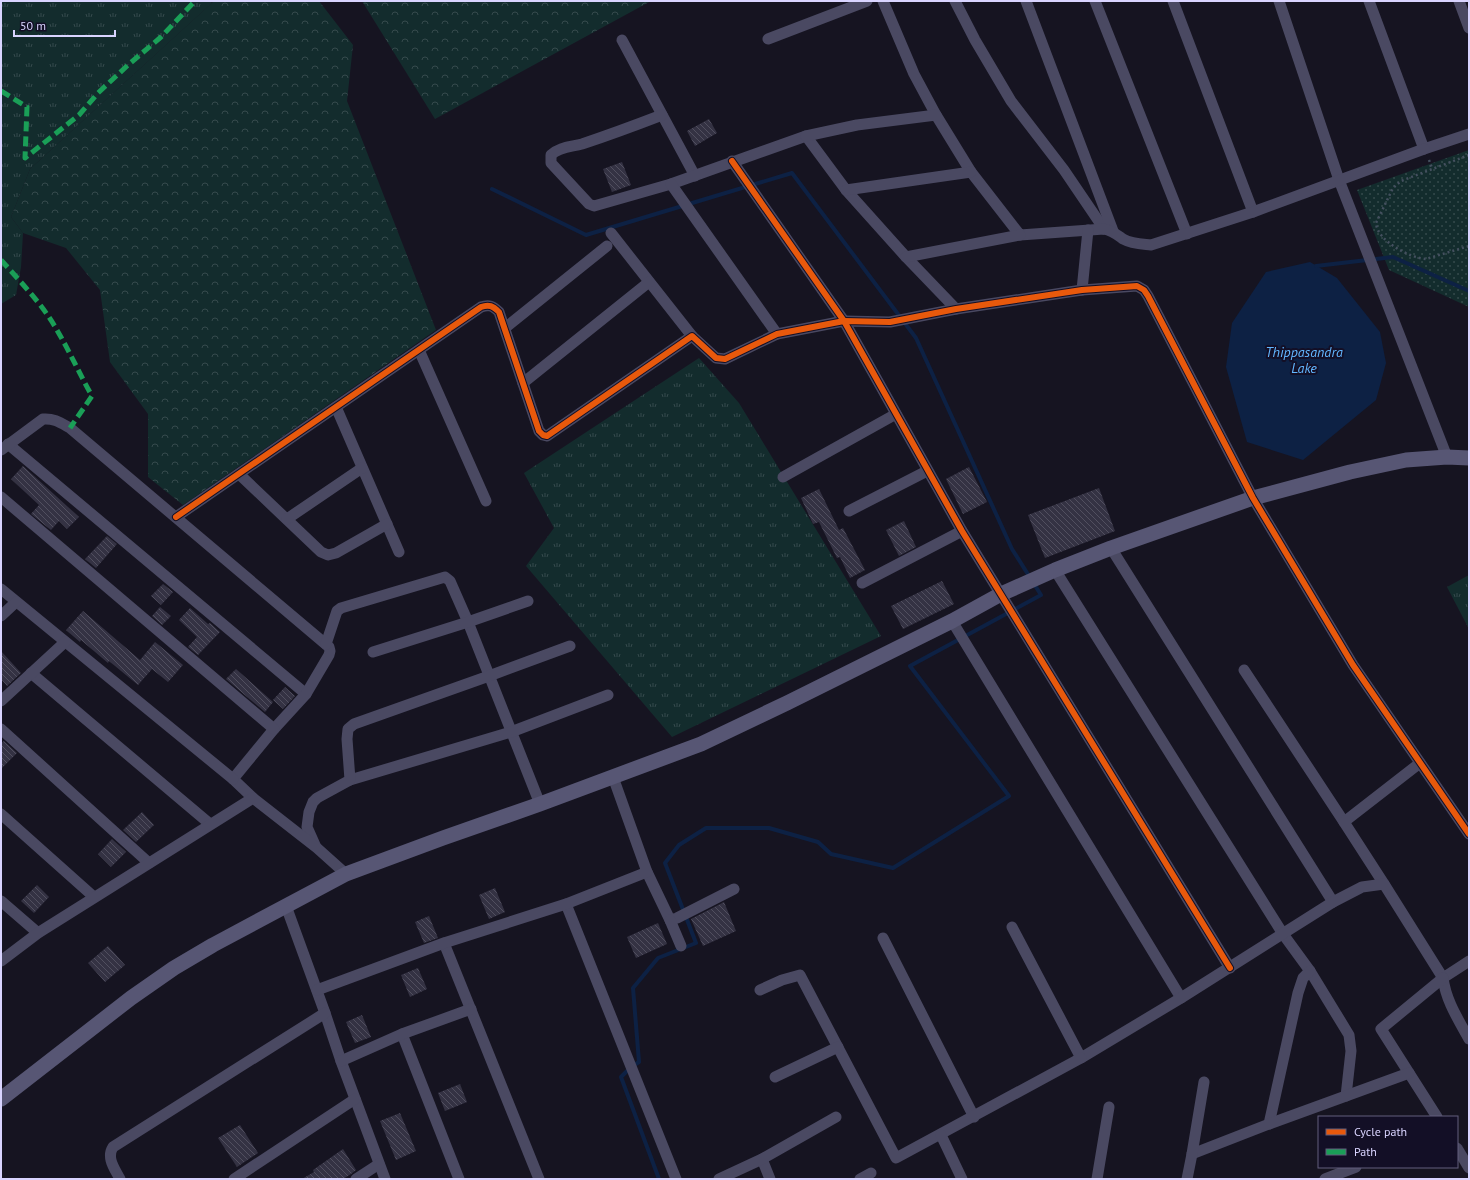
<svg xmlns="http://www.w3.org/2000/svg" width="1470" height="1180" font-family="'PT Sans',sans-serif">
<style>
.grass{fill:url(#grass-tufts)}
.forest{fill:url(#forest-crowns)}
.park{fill:url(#park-dots)}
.water{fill:#0d2144}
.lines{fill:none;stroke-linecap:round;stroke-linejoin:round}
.stream{stroke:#0d2144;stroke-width:4}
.building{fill:url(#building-back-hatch)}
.path{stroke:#44505f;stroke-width:2.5;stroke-dasharray:2 3;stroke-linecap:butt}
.street{stroke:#4a4962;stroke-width:11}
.secondary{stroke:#575674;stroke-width:15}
.quiet{stroke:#1a9f57;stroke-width:5;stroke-dasharray:10 5;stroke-linecap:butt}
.cycleway-casing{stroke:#130f26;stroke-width:8}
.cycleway{stroke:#e8590c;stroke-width:6}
.labels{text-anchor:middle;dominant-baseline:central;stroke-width:4;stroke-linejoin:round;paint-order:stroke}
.water-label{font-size:14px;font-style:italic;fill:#62b6ff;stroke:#130f26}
</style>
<defs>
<pattern id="grass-tufts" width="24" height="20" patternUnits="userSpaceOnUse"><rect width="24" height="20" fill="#132c2d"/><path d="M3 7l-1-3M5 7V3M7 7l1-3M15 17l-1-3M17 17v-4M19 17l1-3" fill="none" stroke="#354a4c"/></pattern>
<pattern id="forest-crowns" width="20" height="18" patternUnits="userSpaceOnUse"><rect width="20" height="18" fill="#132c2d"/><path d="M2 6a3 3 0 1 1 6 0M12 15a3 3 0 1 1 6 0" fill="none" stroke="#354a4c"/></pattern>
<pattern id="park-dots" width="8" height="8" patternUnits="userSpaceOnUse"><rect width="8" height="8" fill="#132c2d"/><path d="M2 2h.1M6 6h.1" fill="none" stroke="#354a4c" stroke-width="1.8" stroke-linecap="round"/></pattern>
<pattern id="building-back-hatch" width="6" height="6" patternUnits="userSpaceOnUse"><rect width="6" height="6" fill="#343243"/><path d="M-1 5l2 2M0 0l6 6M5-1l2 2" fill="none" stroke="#514f5f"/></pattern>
</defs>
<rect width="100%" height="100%" fill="#161421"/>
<!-- grass -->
<g class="grass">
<path d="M1,1H210L212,3L30,169L11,217L23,233L21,267L16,295L1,304Z"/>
<path d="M699,358L739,403L881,636L672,737L526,566L554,528L524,473Z"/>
<path d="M1469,575V629L1447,587Z"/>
</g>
<!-- forest -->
<g class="forest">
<path d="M214,1H319L353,45L347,101L436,330L183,505L148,477V414L110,362L100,290L66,248L23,233L11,217L30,169Z"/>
<path d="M362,1H651L435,119Z"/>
</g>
<!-- park -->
<path class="park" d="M1469,150V307L1389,270L1357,190Z"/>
<!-- water -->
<path class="water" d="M1310,262L1337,278L1380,332L1386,363L1376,400L1303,460L1247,442L1226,367L1232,323L1266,272Z"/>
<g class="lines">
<!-- stream -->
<g class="stream">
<path d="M492,189L586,235L792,173L916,338L1012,549L1041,595L910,666L1009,796L893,868L831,854L818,842L769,828H706L679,845L665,863L696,943L658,958L633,988L639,1062L631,1067L621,1077L659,1179"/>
<path d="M1316,266L1393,257L1469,291"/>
</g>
</g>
<!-- building -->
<g class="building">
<path d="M709,119L717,133L695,146L687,131Z"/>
<path d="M622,162L631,185L612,192L603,169Z"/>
<path d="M23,466L79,517L67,529L59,521L51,530L31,514L39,505L11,479Z"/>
<path d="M969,467L987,502L963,514L946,479Z"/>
<path d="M1099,488L1115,531L1045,558L1028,515Z"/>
<path d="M819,489L839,530L843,528L865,570L850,578L840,557L837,558L819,522L813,524L801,498Z"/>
<path d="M904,521L916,547L899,556L886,530Z"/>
<path d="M107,536L117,544L96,568L85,559Z"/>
<path d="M942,581L954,604L903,629L891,606Z"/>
<path d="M163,584L173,592L161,605L151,596Z"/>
<path d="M160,607L171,616L162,625L152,616Z"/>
<path d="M190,608L208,624L210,623L220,632L198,655L188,647L197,637L179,620Z"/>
<path d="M83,611L140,660L155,642L183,665L168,682L152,669L138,685L109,661L108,663L81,640L80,642L66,630Z"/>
<path d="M1,651L21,673L7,686L1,679Z"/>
<path d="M236,669L273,702L265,712L226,679Z"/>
<path d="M285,687L295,696L283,709L273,700Z"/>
<path d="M4,741L17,753L1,769V743Z"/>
<path d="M142,812L154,825L136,842L123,830Z"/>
<path d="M112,839L126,852L111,867L98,854Z"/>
<path d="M37,885L49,897L34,913L21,901Z"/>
<path d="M495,888L505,912L489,919L479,895Z"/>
<path d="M724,902L736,931L703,946L691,919Z"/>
<path d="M429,916L438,938L424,943L415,922Z"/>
<path d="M658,923L667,944L636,958L627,937Z"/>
<path d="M108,946L125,965L105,982L88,963Z"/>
<path d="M418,968L427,989L410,997L401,975Z"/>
<path d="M362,1015L371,1037L355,1043L346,1022Z"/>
<path d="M460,1084L467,1102L445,1111L438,1093Z"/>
<path d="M400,1113L416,1151L396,1160L380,1121Z"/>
<path d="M240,1125L258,1153L237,1167L218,1138Z"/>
<path d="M343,1149L356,1170L351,1174L343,1179H302L314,1172L313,1170Z"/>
</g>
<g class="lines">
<!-- path -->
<g class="path">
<path d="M1469,155L1401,181L1393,188L1376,223C1377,241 1410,258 1426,259L1469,246"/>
<path d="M1429,160L1432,168"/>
</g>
<!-- street -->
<g class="street">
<path d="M883,1L914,74L936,115"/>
<path d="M955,1L975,40L1011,101L1064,170L1104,229"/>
<path d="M1026,1L1113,231"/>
<path d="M1095,1L1187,234"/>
<path d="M1173,1L1253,212"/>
<path d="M1279,1L1339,180L1447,457"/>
<path d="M1369,1L1424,149L1469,134"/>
<path d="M1459,1L1469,28"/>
<path d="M768,39L867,1"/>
<path d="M622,40L695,176"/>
<path d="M662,115C636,125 609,135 582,144C571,147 559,147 551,155V163L589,204L594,206L671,184L806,136L846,190L906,257L956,309"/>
<path d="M806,136L857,125L936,115L971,172L1020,235L1104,229C1113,231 1116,234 1123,239C1132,244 1142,244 1151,245L1253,212L1424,149"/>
<path d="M732,161L844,321L962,531L1230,968"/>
<path d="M671,184L777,334"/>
<path d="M846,190L971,172"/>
<path d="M611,233L692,336"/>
<path d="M906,257L1020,235"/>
<path d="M1082,290L1088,230"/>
<path d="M505,328L607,246"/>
<path d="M419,350L486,501"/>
<path d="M523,383L649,282"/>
<path d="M336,407L399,552"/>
<path d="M8,444L306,694"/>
<path d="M1,450L43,419C54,418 61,423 70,428L329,647L330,651L329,655L306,694L274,729L233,779L253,798"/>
<path d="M239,474L321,552L328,555L336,553L387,524"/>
<path d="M783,477L896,414"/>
<path d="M1,497L274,729"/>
<path d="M849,511L927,471"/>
<path d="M176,517L481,307C489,304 493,306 499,312L539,431L543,435L547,436L692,336L716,358L725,359L777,334L844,321L890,322L956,309L1082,290L1137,286L1144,290L1148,296L1253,498L1353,665L1469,834"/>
<path d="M287,519L362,468"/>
<path d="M1111,548L1333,902"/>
<path d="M1055,570L1283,934L1310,971L1349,1035L1351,1051L1346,1096"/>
<path d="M862,583L962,531"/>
<path d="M1,589L233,779"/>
<path d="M1,616L16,602"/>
<path d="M952,621L1181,998"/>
<path d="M326,644L337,611L341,608L445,577L450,581L468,622L540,804"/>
<path d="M373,652L468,622L528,601"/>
<path d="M1244,670L1344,822"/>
<path d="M31,673L210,824"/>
<path d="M1,701L65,642"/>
<path d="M1,729L149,863"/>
<path d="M350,780L511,732L608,695"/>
<path d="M1,814L94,897"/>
<path d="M315,845L307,827L309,812L313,802L317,798L350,780L347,739L348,729L354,724L489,676L570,646"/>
<path d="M647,872L670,920L677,918L734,889"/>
<path d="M1384,884L1344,822L1420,763"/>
<path d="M1,901L38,933"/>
<path d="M566,904L676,1179"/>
<path d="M286,906L325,1013L341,1061L385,1179"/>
<path d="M670,920L681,946"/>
<path d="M1012,927L1081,1058L1181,998L1333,902L1362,887L1384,884L1443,978L1469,961"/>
<path d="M883,938L974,1117"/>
<path d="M444,943L539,1179"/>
<path d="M1,961L38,933L253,798L317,848L346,874"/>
<path d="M1443,978C1446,1001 1458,1019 1469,1039"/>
<path d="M317,990L444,943L566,904L647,872L613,777"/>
<path d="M760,990L782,980L800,975L896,1158L1081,1058"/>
<path d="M402,1034L459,1179"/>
<path d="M341,1061L402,1034L471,1009"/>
<path d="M775,1077L838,1047"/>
<path d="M1437,1117L1381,1029L1443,978"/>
<path d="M1269,1124L1298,993L1303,978L1310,971"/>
<path d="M941,1135L962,1179"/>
<path d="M1457,1148L1469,1168"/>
<path d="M1192,1154L1269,1124L1409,1073"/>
<path d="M762,1159L770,1179"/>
<path d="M120,1179C115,1169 106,1158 113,1147L325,1013"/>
<path d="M234,1179L355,1099"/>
<path d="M356,1179L379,1164"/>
<path d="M719,1179L762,1159L836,1117"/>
<path d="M860,1179L871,1173"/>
<path d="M1097,1179L1109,1107"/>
<path d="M1187,1179L1192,1154L1204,1082"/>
<path d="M1325,1179L1356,1167"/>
</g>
<!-- secondary -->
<path class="secondary" d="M1,1099L131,998L174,968L213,945L346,874L443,838L540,804L701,744L787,703L952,621L1001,594L1055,570L1111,548L1253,498L1350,472L1406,460L1447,457L1469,458"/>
<!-- quiet -->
<g class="quiet">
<path d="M1,91L27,107L25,158L79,115L98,93L128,65L161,37L195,1"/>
<path d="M1,260C18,279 41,303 54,325C68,348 79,373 92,396L70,428"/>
</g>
<!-- cycleway casing -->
<g class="cycleway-casing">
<g id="cycleway">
<path d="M732,161L844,321L962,531L1230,968"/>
<path d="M176,517L481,307C489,304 493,306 499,312L539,431L543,435L547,436L692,336L716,358L725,359L777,334L844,321L890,322L956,309L1082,290L1137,286L1144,290L1148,296L1253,498L1353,665L1469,834"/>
</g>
</g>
<!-- cycleway -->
<use href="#cycleway" class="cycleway"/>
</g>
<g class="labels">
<!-- water labels -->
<g class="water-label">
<text x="1304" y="352">Thippasandra<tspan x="1304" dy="16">Lake</tspan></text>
</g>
</g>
<!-- border -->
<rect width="1470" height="1180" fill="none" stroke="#d9d4ff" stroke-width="4"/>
<!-- legend -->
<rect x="1318" y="1116" width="140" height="52" fill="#130f26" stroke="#625e7d"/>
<rect x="1326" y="1129" width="20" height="6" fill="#e8590c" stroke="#625e7d"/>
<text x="1354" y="1136" font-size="12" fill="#d9d4ff">Cycle path</text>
<rect x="1326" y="1149" width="20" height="6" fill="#1a9f57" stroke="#625e7d"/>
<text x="1354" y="1156" font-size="12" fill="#d9d4ff">Path</text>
<!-- scale -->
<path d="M14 30v6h101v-6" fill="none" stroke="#d9d4ff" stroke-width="2"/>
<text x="20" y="30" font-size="12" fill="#d9d4ff" stroke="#130f26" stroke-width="3" paint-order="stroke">50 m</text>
</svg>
